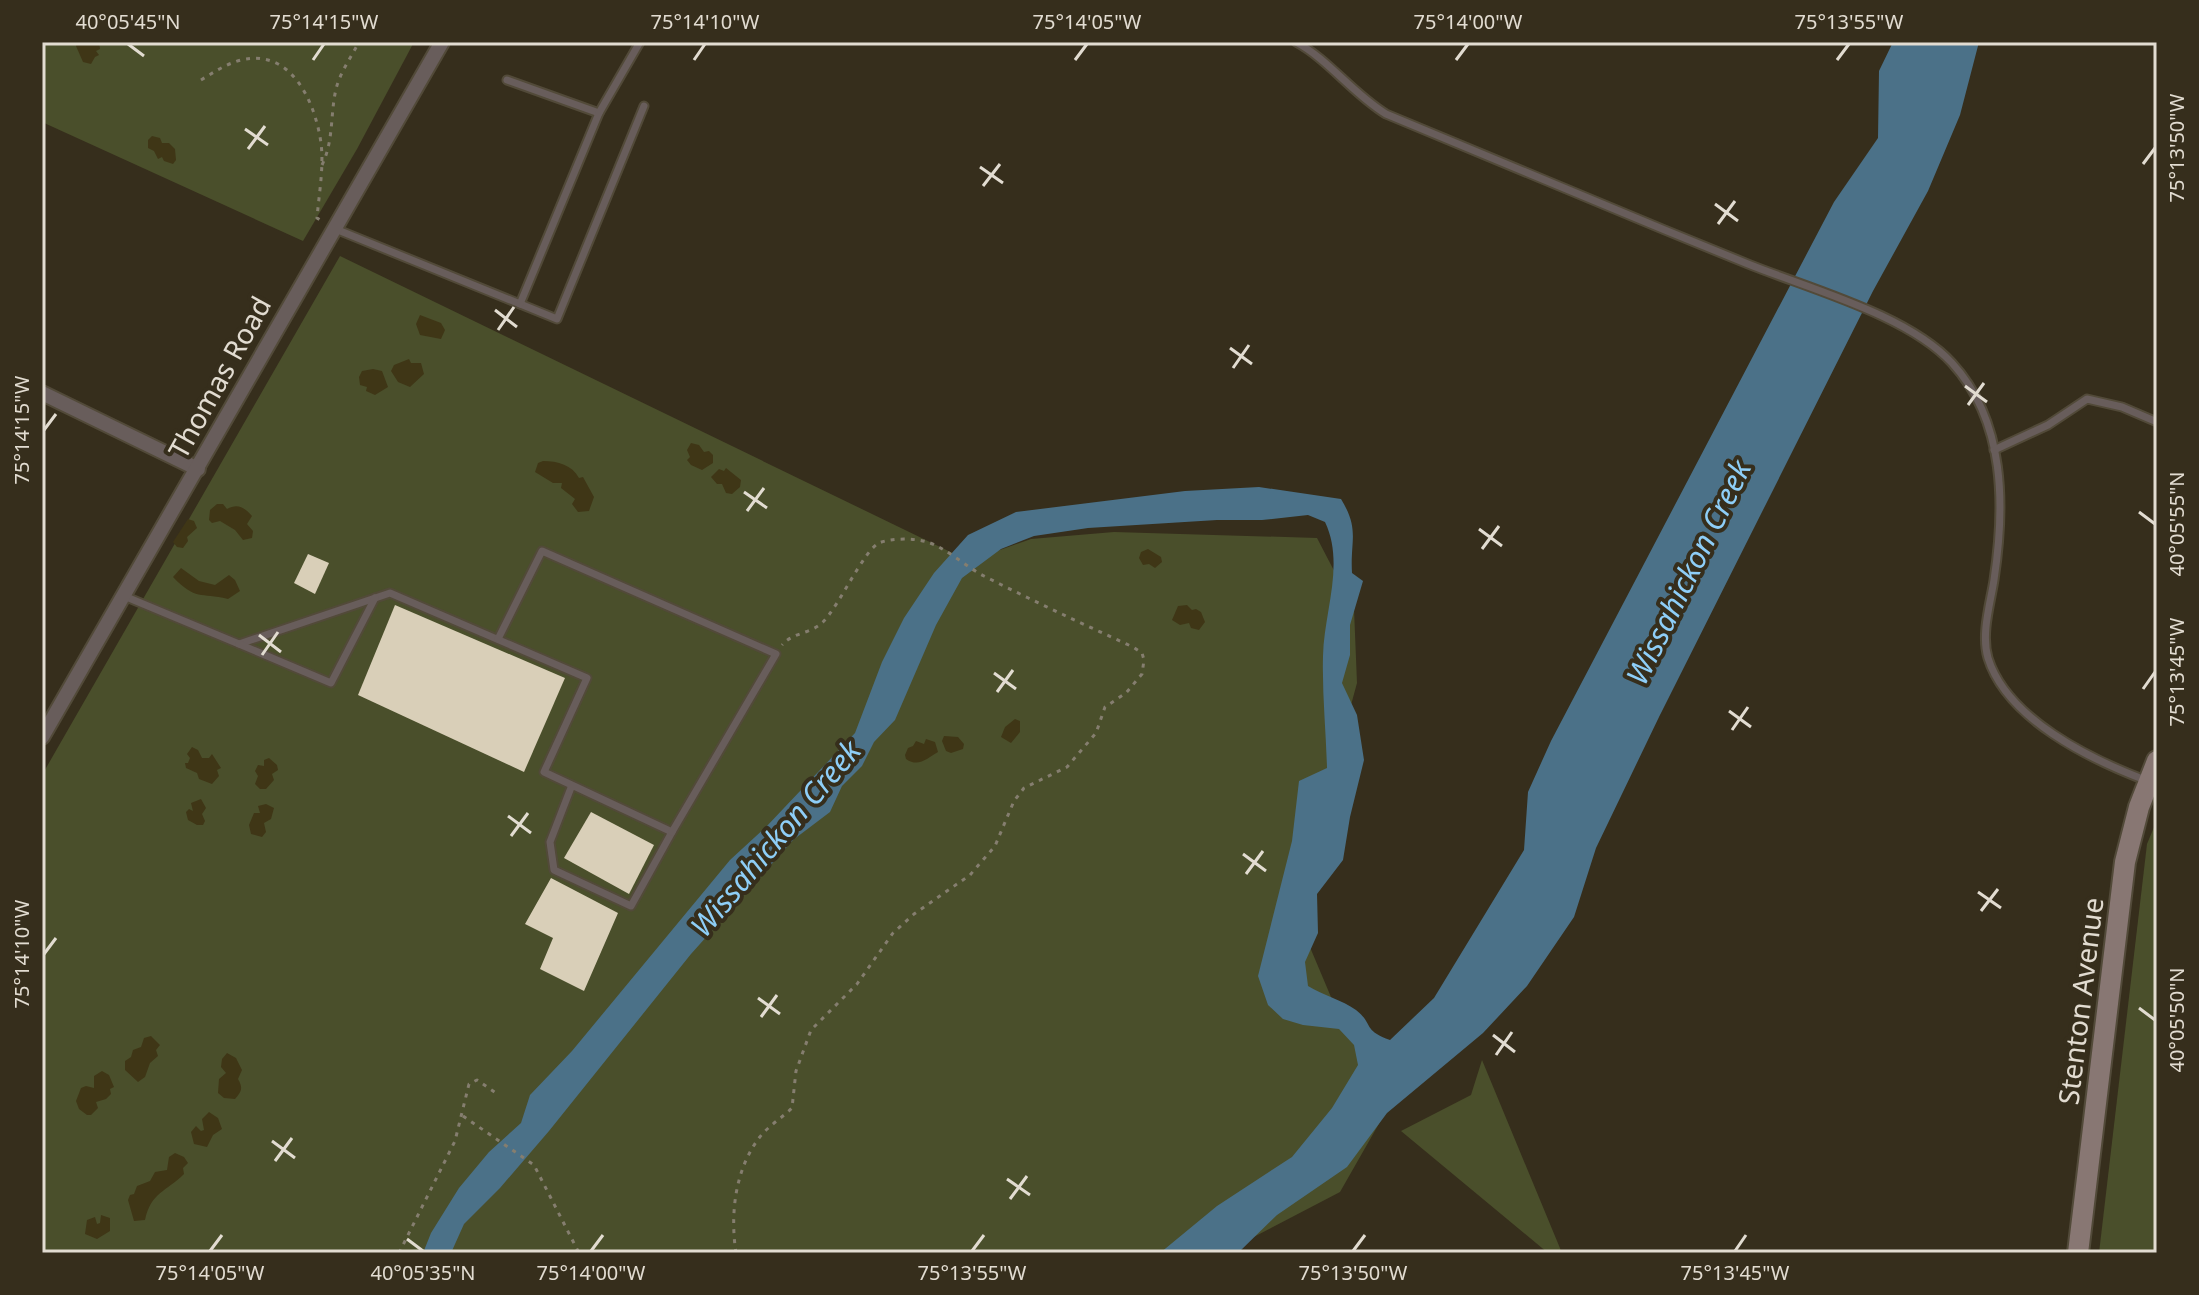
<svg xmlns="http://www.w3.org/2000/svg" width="2199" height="1295" font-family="'Noto Sans',sans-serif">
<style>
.green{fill:#4a4f2b}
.sand{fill:#3f3616}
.water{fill:#4b7188}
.building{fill:#d9cfb8}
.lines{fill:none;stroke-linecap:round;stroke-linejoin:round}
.service-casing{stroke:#524a39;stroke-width:11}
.minor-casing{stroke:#524a39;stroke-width:18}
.secondary-casing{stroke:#524a39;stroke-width:24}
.path{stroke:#857e6f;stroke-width:3;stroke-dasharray:4 6;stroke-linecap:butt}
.service{stroke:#685d5b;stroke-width:7}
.minor{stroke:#685d5b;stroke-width:14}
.secondary{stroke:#887773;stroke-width:20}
.ticks{fill:none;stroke:#e2dcd1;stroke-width:3}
.labels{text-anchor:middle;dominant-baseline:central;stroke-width:8;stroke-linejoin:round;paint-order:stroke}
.street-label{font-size:28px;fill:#e2dcd1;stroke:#362e1c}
.water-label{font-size:30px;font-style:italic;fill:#8ecef7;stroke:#362e1c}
.neatline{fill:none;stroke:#e2dcd1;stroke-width:3}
.ticks-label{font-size:20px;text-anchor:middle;fill:#e2dcd1}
</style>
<rect width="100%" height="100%" fill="#362e1c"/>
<!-- green -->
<g class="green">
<path d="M42,42H414L357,149L303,241L42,122Z"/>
<path d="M340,256L969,561L1031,539L1114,532L1317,538L1354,609L1357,683L1336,760L1304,933L1339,1016L1417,1057L1340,1192L1223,1253H42V775Z"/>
<path d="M2157,820V1253H2099L2147,844Z"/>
<path d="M1482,1060L1562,1253H1548L1401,1131L1471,1095Z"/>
</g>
<!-- sand -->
<g class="sand">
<path d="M77,42H99L100,49L96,51L99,55L95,57L91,64L83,62L76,46Z"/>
<path d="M152,136L160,138L162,143H169L175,149L176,160L173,164L164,161L162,157L158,159L154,151L148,148V140Z"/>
<path d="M420,315L441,323L445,330L441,339L420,335L416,324Z"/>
<path d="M409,359L411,363H421L424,374L410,387L398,382L391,371L394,365Z"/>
<path d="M373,369L382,371L388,387L375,395L366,391L367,387L360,385L359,377L362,371Z"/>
<path d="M691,443L699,445L704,452L709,451L713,455V463L702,470L691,465L687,460L690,457L687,450Z"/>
<path d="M543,461C558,461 572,465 579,478L583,477L594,497L589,511L578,512L572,504L575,499L561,488L562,483H553L535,472L538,463Z"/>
<path d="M726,468L741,480L740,487L732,494L726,493L722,484H717L711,477L719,469L724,471Z"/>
<path d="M217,504H223L227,509C238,503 245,508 252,516L247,524L253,531L252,538L243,540L235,530L220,521L212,523L209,520L210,510Z"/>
<path d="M188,519L194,521L197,528L187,537L188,541L183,548L177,547L173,542Z"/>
<path d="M1148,549L1161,557L1162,562L1155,568L1149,564L1143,565L1139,558L1141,552Z"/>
<path d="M181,568L199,581L215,585L229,575L235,580L240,591L228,599C200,592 196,601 173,577Z"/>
<path d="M1187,605L1192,610L1196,609L1201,612L1205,622L1199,630L1191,628L1189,623L1180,625L1172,620L1178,606Z"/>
<path d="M1015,719L1020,721V732L1011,743L1001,737L1005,727Z"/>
<path d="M944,736L958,737L964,744L963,749L951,753L946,751L942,741Z"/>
<path d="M926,739L935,742L938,752C927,758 919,768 906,759L905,755L908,748L913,746L916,741L924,744Z"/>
<path d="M192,747L198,750L202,758H209L212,754L221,768L217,770L219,776L212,784L199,779L197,773L186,768L185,763H188L190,758L187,754Z"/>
<path d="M269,758L277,765L278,770L272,774L274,780L266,789H260L255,784L258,776L255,771L258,765L264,766V760Z"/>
<path d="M201,799L206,808L202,814L205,821L203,825H197L188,820L186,812L189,809L193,811L191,803Z"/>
<path d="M266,804L274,808L271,819L264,823L266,832L262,837L251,834L249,825L254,813H260L258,806Z"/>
<path d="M151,1036L160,1045L156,1050L158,1056L150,1063L145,1077L138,1082L125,1070V1061L131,1057L133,1050L141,1047L144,1038Z"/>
<path d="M227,1053L236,1058L242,1070L238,1079C243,1088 242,1091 235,1099L224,1098L218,1093L219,1079L226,1073L221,1067L222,1059Z"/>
<path d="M102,1071L109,1075L114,1087L110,1089L111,1094L106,1099L96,1102L98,1108L91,1115H87L79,1109L76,1101L81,1088L86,1086L94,1088V1076Z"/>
<path d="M209,1112L218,1118L222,1129L213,1135L207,1147L194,1144L191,1132L196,1126L201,1131L204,1130L202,1119Z"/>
<path d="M175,1153L184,1157L188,1163L183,1168L184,1174C166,1192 151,1192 145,1220L134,1221L128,1200L130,1195L134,1194L137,1186L150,1181L155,1172L167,1170L169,1157Z"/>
<path d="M101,1215L110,1218V1231L97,1239L85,1234L87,1220L95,1217L97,1224L100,1223Z"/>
</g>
<!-- water -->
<path class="water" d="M1893,42H1979L1960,115L1928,191L1873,291L1659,717L1596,848L1574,917L1527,986L1483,1033L1387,1113L1347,1167L1277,1215L1238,1253H1160L1217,1206L1292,1157L1332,1108L1358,1065L1354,1045L1339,1029L1303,1025L1283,1019L1268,1005L1258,976L1292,841L1299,781L1327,768C1326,731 1322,693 1323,656C1324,611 1345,564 1325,522L1308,515L1262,520H1217L1088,528L1034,536L1001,549L962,578L936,625L895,720L874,742L862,766L842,786L830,812L793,840L691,954L549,1131L500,1188L464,1224L451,1253H423L431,1233L459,1188L489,1152L521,1123L530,1095L572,1051L730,860L766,827L855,733L882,662L904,618L934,573L968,535L1016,512L1185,491L1259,487L1341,499C1360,530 1350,540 1352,573L1363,581L1350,625V655L1342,683L1357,715L1364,760L1350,817L1343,860L1317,894L1318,933L1305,962L1308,986C1323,995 1342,1000 1356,1010C1374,1024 1362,1030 1390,1040L1434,998L1524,850L1528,792L1551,741L1834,202L1878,138L1879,71Z"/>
<!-- building -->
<g class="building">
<path d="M308,554L329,563L315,594L294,583Z"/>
<path d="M395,605L565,678L524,772L358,695Z"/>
<path d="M591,812L654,845L629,894L564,858Z"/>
<path d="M551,878L618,913L584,991L540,969L553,938L525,924Z"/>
</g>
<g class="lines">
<!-- service casing -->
<g class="service-casing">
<g id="service">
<path d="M1296,42C1329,60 1352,93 1386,114C1507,164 1627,215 1748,264C1810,289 1908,315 1952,363C2006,422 2005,507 1994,580C1990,605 1981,634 1988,658C2007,719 2090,759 2145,780"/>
<path d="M507,80L599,113"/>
<path d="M333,228L557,319L644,106"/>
<path d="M520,304L599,113L640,42"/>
<path d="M1994,450L2048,425L2087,399L2122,407L2157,422"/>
<path d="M124,596L239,644L390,593L587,678L544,772L672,832L631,906L554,870L550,842L572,785"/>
<path d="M498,639L542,551L776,654L672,832"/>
<path d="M239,644L331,683L375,598"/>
</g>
</g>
<!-- minor casing -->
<g class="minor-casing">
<g id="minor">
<path d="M42,393L198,469"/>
<path d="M42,737C176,506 307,273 442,42"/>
</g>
</g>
<!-- secondary casing -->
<g class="secondary-casing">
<path id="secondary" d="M2078,1253L2125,862L2139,807L2157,761"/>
</g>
<!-- path -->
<g class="path">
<path d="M201,80C214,72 226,64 241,60C291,48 315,101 321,143C324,167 319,194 317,218L320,220"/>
<path d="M322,165C334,140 330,115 336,89C340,73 351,57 359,42"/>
<path d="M463,1116L534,1165L579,1253"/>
<path d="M399,1253L455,1141L469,1084L477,1080L499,1095"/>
<path d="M736,1253C730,1214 735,1170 759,1138C768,1126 782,1118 792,1108L796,1071L811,1030L857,984L893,933L914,914L970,875L995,846L1014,801L1024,788L1067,767L1096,733L1105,707L1126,693L1142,674L1144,660L1142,653L1133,647C1083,624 1033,601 984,576C966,567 945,547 927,542C915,538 890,538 879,543C864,550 839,606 823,622C811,634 793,632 782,645"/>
</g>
<!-- service -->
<use href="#service" class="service"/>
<!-- minor -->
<use href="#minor" class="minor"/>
<!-- secondary -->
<use href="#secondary" class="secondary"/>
</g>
<!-- ticks -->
<path class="ticks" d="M128,44L144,56M313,60L324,44M694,60L705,44M1075,60L1087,44M1456,60L1468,44M1837,60L1849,44M245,129L268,145M248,149L265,126M2143,164L2155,148M980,167L1003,183M983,186L1000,164M1715,204L1738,221M1718,224L1735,201M495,310L517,327M498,330L514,307M1230,348L1252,364M1233,368L1249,345M1965,386L1987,402M1968,405L1984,383M44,430L56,414M744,492L767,508M747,511L764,488M2139,512L2155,524M1479,529L1502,546M1482,549L1499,526M259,635L281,652M262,655L278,632M994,673L1016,689M2143,689L2155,672M997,692L1013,670M1729,711L1751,727M1732,730L1748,707M508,816L531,833M511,836L528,813M1243,854L1266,871M1246,874L1263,851M1978,892L2001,908M1981,911L1998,889M44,954L56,938M758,998L780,1014M2139,1008L2155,1020M761,1017L777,995M1493,1035L1515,1052M1496,1055L1512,1032M272,1141L295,1158M275,1161L292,1138M1007,1179L1030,1195M1010,1199L1027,1176M407,1239L423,1251M210,1251L222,1235M591,1251L603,1235M972,1251L984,1235M1353,1251L1365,1235M1735,1251L1746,1235"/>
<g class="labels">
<!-- street labels -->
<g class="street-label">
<text transform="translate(219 377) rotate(-61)">Thomas Road</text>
<text transform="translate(2080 1001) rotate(-83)">Stenton Avenue</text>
</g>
<!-- water labels -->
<g class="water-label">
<text transform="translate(1688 572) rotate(-64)">Wissahickon Creek</text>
<text transform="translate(775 838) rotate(-50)">Wissahickon Creek</text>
</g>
</g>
<!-- border -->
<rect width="2199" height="1295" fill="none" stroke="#362e1c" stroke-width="88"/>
<rect x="44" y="44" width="2111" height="1207" class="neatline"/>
<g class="ticks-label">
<text x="128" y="29">40°05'45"N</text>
<text x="324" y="29">75°14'15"W</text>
<text x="705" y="29">75°14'10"W</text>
<text x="1087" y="29">75°14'05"W</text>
<text x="1468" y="29">75°14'00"W</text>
<text x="1849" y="29">75°13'55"W</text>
<text transform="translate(2177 148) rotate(-90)" y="7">75°13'50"W</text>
<text transform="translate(22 430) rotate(-90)" y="7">75°14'15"W</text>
<text transform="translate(2177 524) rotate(-90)" y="7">40°05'55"N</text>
<text transform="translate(2177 672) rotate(-90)" y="7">75°13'45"W</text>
<text transform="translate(22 954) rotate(-90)" y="7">75°14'10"W</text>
<text transform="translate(2177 1020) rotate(-90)" y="7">40°05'50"N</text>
<text x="210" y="1280">75°14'05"W</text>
<text x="423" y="1280">40°05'35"N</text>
<text x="591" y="1280">75°14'00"W</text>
<text x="972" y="1280">75°13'55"W</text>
<text x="1353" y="1280">75°13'50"W</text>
<text x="1735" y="1280">75°13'45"W</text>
</g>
</svg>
